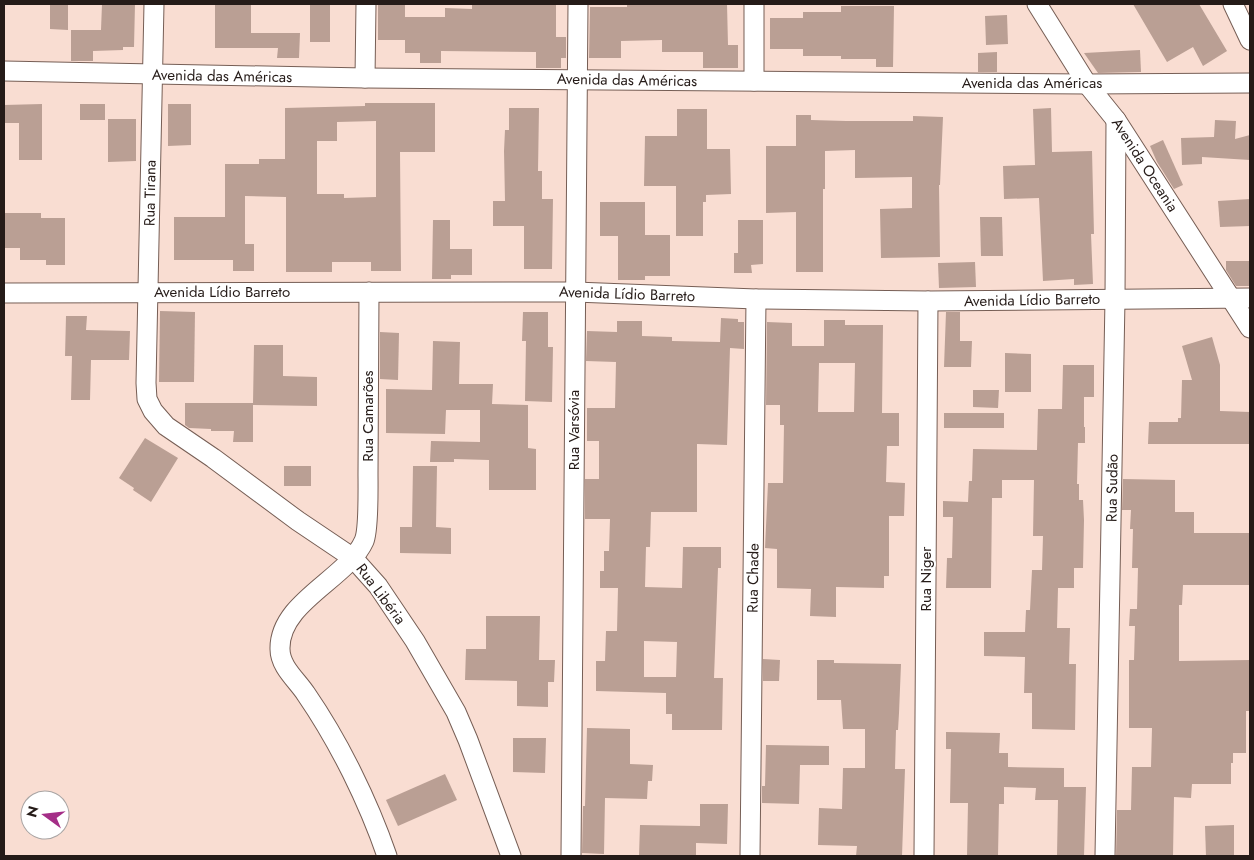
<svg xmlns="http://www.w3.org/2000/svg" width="1254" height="860" font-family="Jost,sans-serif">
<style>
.building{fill:#ba9f94;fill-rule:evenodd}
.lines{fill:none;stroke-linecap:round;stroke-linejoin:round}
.street-casing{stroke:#765e55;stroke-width:21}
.street{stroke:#fff;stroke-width:19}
.labels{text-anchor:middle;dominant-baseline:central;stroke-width:4;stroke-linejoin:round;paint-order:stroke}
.street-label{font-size:15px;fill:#251b18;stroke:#fff}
</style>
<rect width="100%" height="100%" fill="#f9ddd2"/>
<!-- building -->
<g class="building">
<path d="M50,4H68V30L50,29Z"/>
<path d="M102,4H135L134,47H123V50L93,51V61H71V30H101Z"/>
<path d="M215,4H251V33H300L299,58H277L278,48H215Z"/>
<path d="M330,4V42H310V5Z"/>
<path d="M378,4H405V17H445V8L472,9V4H556V37H566V58H561V68H536V52L441,51V63H420V53H405V40H378Z"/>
<path d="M662,4H727L728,45H738V68H703V52H662V40L621,41V58H589L590,7H627V5Z"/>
<path d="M1133,4H1199L1227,51L1203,66L1193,47L1167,62Z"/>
<path d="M841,6H894L893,67H876V59H841V56H803V49H770V18H803V12H841Z"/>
<path d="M1007,15L1008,44L986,45L985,16Z"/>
<path d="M1140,50L1141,72L1098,73L1084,53Z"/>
<path d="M997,52V72H978V53Z"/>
<path d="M365,103H435V152H400L401,271H371V262H332V272H286V197L245,196V244H254V271H233V260H174V217H225V164H259V159H285V108L365,106ZM376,121V197L344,198V194H317V141H337V122Z"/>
<path d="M42,104V160H19V123H4V105Z"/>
<rect x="80" y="104" width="25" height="16"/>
<path d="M168,104H191V145L168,146Z"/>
<path d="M509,108H539L538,171H542V199H553L552,269H524V226H493V201H505L504,151L505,130H509Z"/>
<path d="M1051,108L1052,152L1092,151L1094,234H1091L1093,284L1074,285V279L1043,281L1039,198L1004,199L1003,166L1035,165L1033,109Z"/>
<path d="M677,109H707V149H730L731,194L706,195V202H703V236H676V186H644L645,136H677Z"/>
<path d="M796,115H811V120L846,121H913V116L943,117L940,185H939L940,257L881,258L880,209L912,208V177L855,178V150L825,151V189H823V272H796V212L766,213V146H796Z"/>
<path d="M108,119H136V161L108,162Z"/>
<path d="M1215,120L1236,121L1235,139L1250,135V160L1202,157V164L1182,165L1181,138L1214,137Z"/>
<path d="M1163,140L1183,185L1174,189L1157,162L1150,146Z"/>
<path d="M1250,199V226L1220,227L1218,201Z"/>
<path d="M600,202H645V235H670V276H645V280H618V236H600Z"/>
<path d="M4,213H41V218H65V265H46V260H20V248H4Z"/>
<path d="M980,217H1002L1003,256H981Z"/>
<path d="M433,220H450V249H472V275H451V279H432Z"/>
<path d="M738,220H763V264L751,265L752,273H734V253H738Z"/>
<path d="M1226,261H1250V286H1236L1226,270Z"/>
<path d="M975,262L976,287L939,288L938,263Z"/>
<path d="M160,311L195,312L194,382H159Z"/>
<path d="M523,312H548V347H553L552,402L525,401L526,341H522Z"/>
<path d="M946,312H960V341H972L971,367H944Z"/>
<path d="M66,316H87L86,330L130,331L129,360H91L90,400H71L72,356H65Z"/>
<path d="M721,318L738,319V322H744V349L730,348L727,445L697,444V512H651L650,547H646L645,587L682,588L683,547H721V568H718L714,678H723L722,730H672V714H666V693L596,691V661H605L606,631H617L618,588H600V571H604V551H609L610,519H585V479H599V441H587V408H615L616,362L586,361L587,331L617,332V321H642V336L672,337V341L720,342ZM644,641L677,642L676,677H644Z"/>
<path d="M824,320H845V325H883L882,413H899V446H887L886,482L905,483L904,516H889V576H884V588L836,587V617L810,616L811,589L777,588V549L765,548L768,483H783L784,425H780V405H766L767,322L792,323V346H824ZM819,363H855L854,412H818Z"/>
<path d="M380,332L399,333L398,380L380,379Z"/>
<path d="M1212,337L1220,365V411L1250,412V444H1148L1149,422H1178V418H1181L1182,380H1192L1182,346Z"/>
<path d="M433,341L460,342L459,384H493L492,404L528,405V448L536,449V490H489V460L454,459V462H430L431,441L480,442V410H446L445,434L386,433V389L432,390Z"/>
<path d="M254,345H283V376L317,377V406L253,405V442H233L234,431H211V429L189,428L185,425V403H253Z"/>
<path d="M1005,353L1031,354V392H1005Z"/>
<path d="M1063,365H1094V397H1084V427H1085V443H1078L1077,484H1079V500H1083L1084,520L1083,568H1074V588H1058L1057,628H1070L1069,664H1076L1075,730L1032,729V693H1024L1025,657L984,656V632H1025L1026,610H1030L1032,570H1042L1043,536H1033L1034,480H1002V498H992L991,588H946L947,558H952L953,517H943V501L968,502L969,481H972L973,449L1037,450L1038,409H1062Z"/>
<path d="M973,390H999L998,408L973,407Z"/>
<rect x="944" y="413" width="60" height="15"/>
<path d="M145,438L178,458L151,502L133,490L134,488L119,478Z"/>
<rect x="284" y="466" width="27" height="20"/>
<path d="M413,466H437L436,527L451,528V554L400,553V527H412Z"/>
<path d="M1123,479L1175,480V512H1194V533H1250V585H1183L1182,605H1179V661L1250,660V711H1246V753H1233V763H1231V784H1192L1191,798L1174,797L1173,856H1116L1117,810H1131L1132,767H1151L1152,728H1129V660H1134L1135,626H1129L1130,609H1137L1138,568H1132L1133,529H1130L1131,510H1122Z"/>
<path d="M486,616H540L539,660H555L554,682H548V707L517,706V681L465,680L466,649H486Z"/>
<path d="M763,659L780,660L779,681H763Z"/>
<path d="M817,660H834V663L901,664L899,713L898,730H896L895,769H905L902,856H856L857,846L818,845L819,808L842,809L843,768H865V729H843L841,700H817Z"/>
<path d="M587,728L630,729V764L653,765L652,781H648L647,799L605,798L604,854L582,853L583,806H585Z"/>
<path d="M946,732L1000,733L999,753H1008V767L1064,768V787H1086L1084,856H1057L1058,800H1035L1036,788L1004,787V804H999L998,856H967L968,803H950L951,749H946Z"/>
<path d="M513,738H546L545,773L513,772Z"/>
<path d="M766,745L829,746V765H800L799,804L762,803V786H765Z"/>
<path d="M445,774L457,800L398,826L386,800Z"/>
<path d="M700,804H728L727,844L696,843V856H639L640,825L700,826Z"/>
<path d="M1234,825V856H1206L1205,826Z"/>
</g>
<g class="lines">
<!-- street casing -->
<g class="street-casing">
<g id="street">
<path d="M154,4L146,383L147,399L153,411L166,426L213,458L298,521L353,558L378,586L415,641L456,712L468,740L511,856"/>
<path d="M754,4V81"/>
<path d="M1037,4L1087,84L1116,120L1250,328"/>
<path d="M1233,4L1250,40"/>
<path d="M4,71L365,78L1087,84L1250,83"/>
<path d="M365,78L366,4"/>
<path d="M369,292C369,352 368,413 368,473C368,488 369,530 364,541C347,579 279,602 280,649C280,667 297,680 306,694C339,742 368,801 387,856"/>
<path d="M4,293L575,292L756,299L928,301L1250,298"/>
<path d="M571,856L578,4"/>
<path d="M750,856L756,299"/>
<path d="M924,856L928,301"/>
<path d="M1105,856L1115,299L1116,120"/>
</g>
</g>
<!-- street -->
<use href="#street" class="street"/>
</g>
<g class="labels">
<!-- street labels -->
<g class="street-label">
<text transform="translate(222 76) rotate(1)">Avenida das Américas</text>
<text transform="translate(627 80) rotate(1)">Avenida das Américas</text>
<text x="1032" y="83">Avenida das Américas</text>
<text transform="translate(1145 165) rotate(57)">Avenida Oceania</text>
<text transform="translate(150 193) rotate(-89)">Rua Tirana</text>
<text x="222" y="292">Avenida Lídio Barreto</text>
<text transform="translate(627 294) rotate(2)">Avenida Lídio Barreto</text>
<text transform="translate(1032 300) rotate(-1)">Avenida Lídio Barreto</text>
<text transform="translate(368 416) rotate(-90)">Rua Camarões</text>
<text transform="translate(574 430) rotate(-90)">Rua Varsóvia</text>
<text transform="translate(1112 488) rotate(-89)">Rua Sudão</text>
<text transform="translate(753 578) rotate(-89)">Rua Chade</text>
<text transform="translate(926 579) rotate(-90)">Rua Niger</text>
<text transform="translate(381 594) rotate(53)">Rua Libéria</text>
</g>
</g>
<!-- border -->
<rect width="1254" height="860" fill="none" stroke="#251b18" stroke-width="10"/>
<!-- north arrow -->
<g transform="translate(45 815) rotate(285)"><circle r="24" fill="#ffffff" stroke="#a8a4a3"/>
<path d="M0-4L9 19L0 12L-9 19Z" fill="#a42e87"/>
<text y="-8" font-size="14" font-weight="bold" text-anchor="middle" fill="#251b18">N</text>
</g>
</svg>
